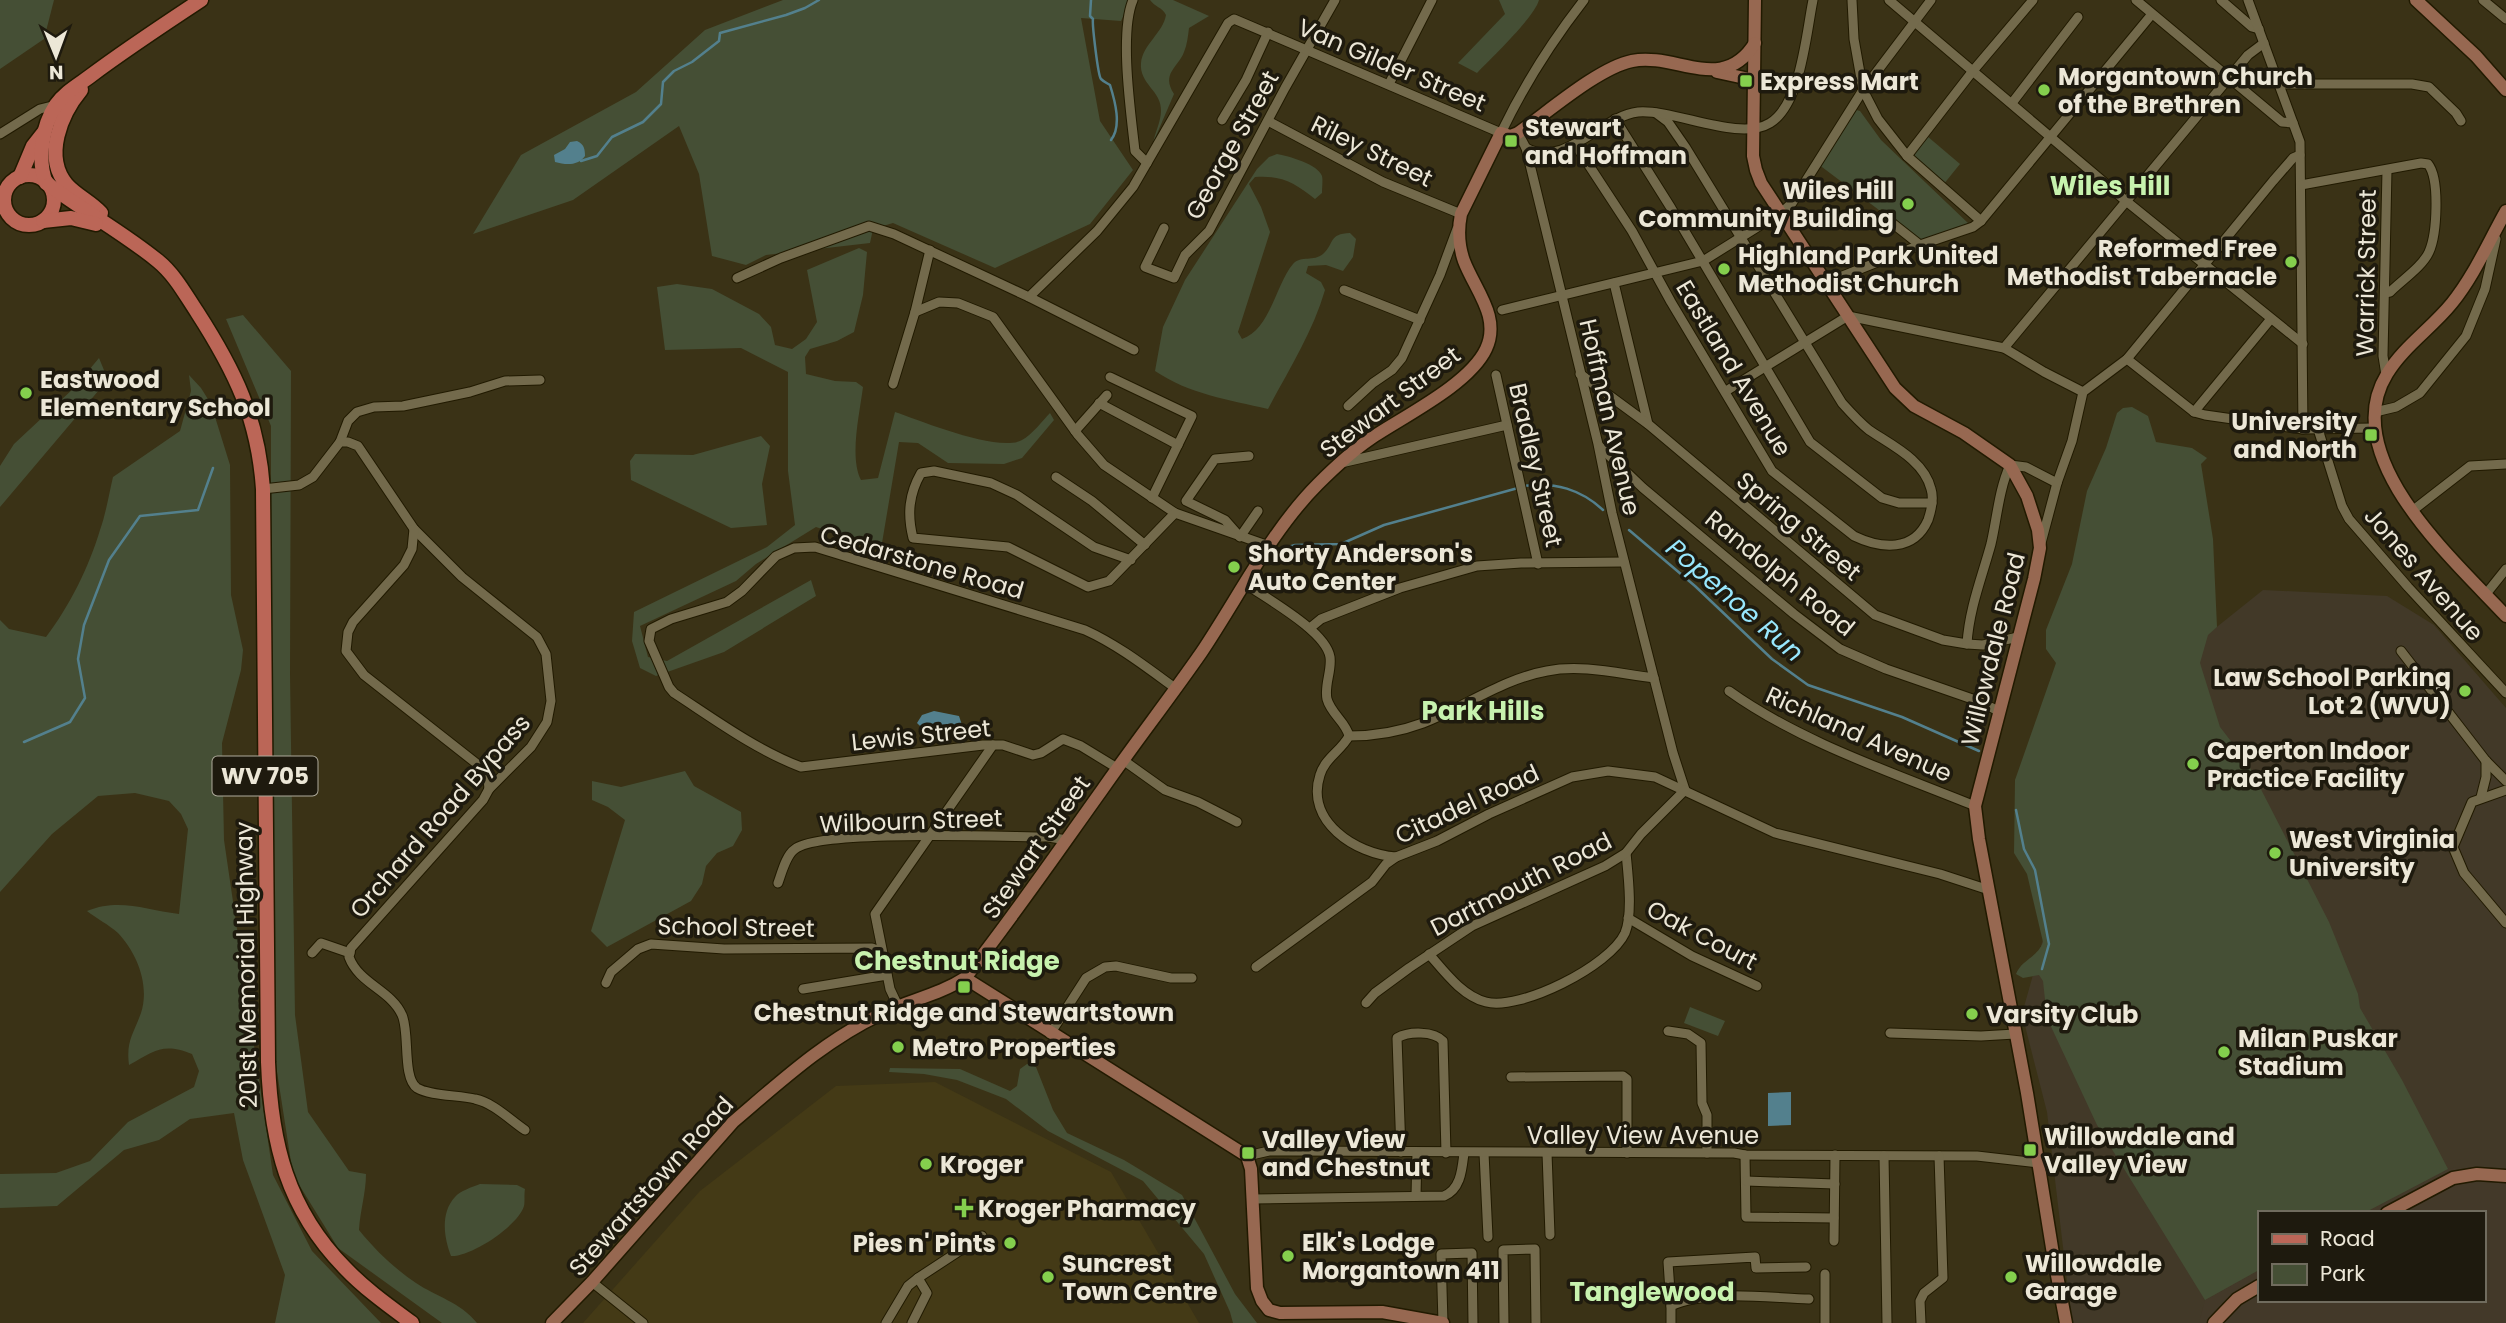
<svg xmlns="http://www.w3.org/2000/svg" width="2506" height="1323" font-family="Poppins,sans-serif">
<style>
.built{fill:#443a16}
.education{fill:#423928;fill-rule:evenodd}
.medical{fill:#433929}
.green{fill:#454f35}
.water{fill:#53808d}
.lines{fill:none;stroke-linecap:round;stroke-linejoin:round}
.stream{stroke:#53808d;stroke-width:2.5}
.street-casing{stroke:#211a00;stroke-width:11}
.secondary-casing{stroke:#211a00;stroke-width:15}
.primary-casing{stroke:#211a00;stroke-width:17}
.street{stroke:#736a4c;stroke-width:9}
.secondary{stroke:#976851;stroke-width:12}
.primary{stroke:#bb6657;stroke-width:14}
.poi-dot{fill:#84cf4d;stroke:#1e1a0e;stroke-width:2.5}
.labels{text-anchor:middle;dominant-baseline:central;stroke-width:7;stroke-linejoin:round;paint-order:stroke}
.shield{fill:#1e1a0e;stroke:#aeaa9b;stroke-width:2}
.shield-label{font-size:23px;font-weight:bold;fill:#ece7d7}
.street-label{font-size:24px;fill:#ece7d7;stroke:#1e1a0e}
.poi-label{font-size:24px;font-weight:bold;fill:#ece7d7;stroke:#1e1a0e;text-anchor:start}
.neighbourhood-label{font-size:26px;font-weight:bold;fill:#c7f2ae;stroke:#1e1a0e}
.water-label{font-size:26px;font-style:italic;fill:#98e7fd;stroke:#1e1a0e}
</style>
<rect width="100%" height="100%" fill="#3a3216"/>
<!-- built -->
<path class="built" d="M935,1082L1111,1172L1199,1323H583L700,1191L836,1086Z"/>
<!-- education -->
<path class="education" d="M2263,590L2387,596L2434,625L2506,708V1323H2072L2047,1112L2022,1014L2056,893L2208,634ZM2259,1213H2483V1300H2259Z"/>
<!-- medical -->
<path class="medical" d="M2458,1167L2506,1169V1323H2199L2205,1300L2259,1270V1300H2483V1213H2364L2448,1169Z"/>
<!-- green -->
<g class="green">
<path d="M0,0H54L44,39L0,69Z"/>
<path d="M783,0H1131L1121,21L1081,18L1100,121L1133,170L1090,224L995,268L893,223L873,229L870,243L766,255L746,265L712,256L699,174L679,126L573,200L473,234L521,155L636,92L705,30Z"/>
<path d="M1150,0H1173L1209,16L1189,28C1188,36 1187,45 1184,52C1178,68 1161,73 1174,94L1153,143C1155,133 1161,121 1161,111C1162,91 1139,84 1141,63C1143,44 1163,33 1166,15C1162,7 1155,7 1150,0Z"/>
<path d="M1499,0H1539C1534,18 1491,58 1477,73L1458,63L1505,14Z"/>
<path d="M1853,109L1860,111L1881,140L1969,224L1920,241L1818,164Z"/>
<path d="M1927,136L1960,164L1943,185L1911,156Z"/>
<path d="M1277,154C1288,156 1318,164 1322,176C1323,180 1322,188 1322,193L1315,199C1295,183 1281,175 1255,177L1249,184L1261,207L1270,232L1238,332L1242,339C1270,330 1276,284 1293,264C1301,255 1314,262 1323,254C1335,243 1328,234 1350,233L1356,239L1353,257L1343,271L1326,265L1308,266L1306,273L1321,282L1325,290C1313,332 1288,371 1268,409C1229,400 1189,394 1155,371L1163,327L1185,280L1257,169L1269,157Z"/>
<path d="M859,248L867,252L863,295L854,332L837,341L810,349L805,357L806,374L835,381L856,382L863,387C860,412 849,457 861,480L878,478L895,412C922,421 998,453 1022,440C1032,435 1042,421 1050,413L1054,420L1022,458L1004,464L948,463L918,443L899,442L881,549L816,527L756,564L736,581L640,626L648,657L667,661L811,580L816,596L724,652L656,676L640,668L632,641L634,612L767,547L795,525L788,471V372L741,348L665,350L657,287L677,284L712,289L759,314L771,327L775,345L792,349L806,339L817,322L807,270Z"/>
<path d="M243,315L291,371L290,674L295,1015L308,1112L349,1171L366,1174C366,1193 360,1211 359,1230C376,1251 394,1268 416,1283C437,1297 460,1302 477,1323H442L338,1248L293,1175L271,1033V426L226,319Z"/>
<path d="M99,358L106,375L99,390L0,507V466L14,444L74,388Z"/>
<path d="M189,375L201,388L211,404L230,465L231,595L243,650L241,670L222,743L224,840L273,1175L312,1251L381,1323H275L285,1275L243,1160L234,1113L190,1119L159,1140L124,1150L57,1206L0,1208V1174L56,1173L90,1161L128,1122L194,1087L199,1071L192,1054C163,1042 154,1051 129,1065C126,1041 133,1035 141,1013C150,985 137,953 118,933C109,925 96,918 87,911C120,898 145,910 179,914L188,829L181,814L169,801L135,793L98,796L52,834L0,892V620L9,629L46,637C69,607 89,567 100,530C106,513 109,494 113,477L180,431L191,391Z"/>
<path d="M2132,407L2148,416L2156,442L2192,448L2207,458L2201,464L2213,539L2217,627L2208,635L2200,663L2220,727L2247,762L2329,922L2358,994L2360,1008L2402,1080L2448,1169L2364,1213H2259V1270L2205,1300L2097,1125L2047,1018L2043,981L2039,975L2023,978L2016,974C2021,960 2038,957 2043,942L2027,874L2014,853L2015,780L2056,663L2046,649V630L2072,564L2087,491L2106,448L2117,413L2123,408Z"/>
<path d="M761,436L770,446L762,484L767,525L731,528L631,480L630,461L635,454L693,455Z"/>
<path d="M685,771L694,786L741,812L742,830L733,846L717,853L706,866L702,884L691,901L607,947L591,931L625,820L608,807L592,800V781L621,787Z"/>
<path d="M1690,1007L1725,1021L1718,1036L1684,1023Z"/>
<path d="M1027,1064L1036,1067L1053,1110L1067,1133L1124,1160L1182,1195L1235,1294L1257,1323H1233L1230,1312L1204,1254L1143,1181L1048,1131L1006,1099L957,1080L924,1074L889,1072L890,1068L960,1069L1010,1091L1017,1086L1020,1069Z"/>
<path d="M480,1184L517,1185L525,1189C524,1194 525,1202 524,1206C518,1226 471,1257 451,1256C444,1238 440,1213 455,1197C460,1191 472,1187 480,1184Z"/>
</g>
<!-- water -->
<g class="water">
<path d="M577,141C584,144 585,149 585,156C578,166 566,165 555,162L554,155L565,149L570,142Z"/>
<path d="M934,711L959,716L962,725C949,735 928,735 917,723L922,715Z"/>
<path d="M1791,1092V1125L1768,1126V1093Z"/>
</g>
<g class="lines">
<!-- stream -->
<g class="stream">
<path d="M1091,0L1090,16L1093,19C1092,24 1098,76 1101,79C1104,82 1107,83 1110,85C1115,101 1122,126 1111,140"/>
<path d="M581,161L597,156L612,137L643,122L661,104L663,82L674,71L692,62L719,41L720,33L786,15L805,8L819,0"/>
<path d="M1524,486C1554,481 1582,490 1603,510"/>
<path d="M1629,530L1695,586L1772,659L1808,685L1902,717L1979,751"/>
<path d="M1272,552L1295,545L1341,544L1384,525L1518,488"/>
<path d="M24,742L70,722L85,698L78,659L84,625L109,560L140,516L198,510L213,468"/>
<path d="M2016,810L2024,849L2035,870L2049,944L2042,969"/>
</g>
<!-- street casing -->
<g class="street-casing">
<g id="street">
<path d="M1133,0C1119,33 1131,114 1135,151L1147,163"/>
<path d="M1852,0L1854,39L1863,90L1878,119L1907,156L1981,221"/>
<path d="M1889,0L2126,201L2303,344"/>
<path d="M2136,0L2282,122L2293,123"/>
<path d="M2221,0L2252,27L2259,29"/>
<path d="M2248,0L2300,142L2303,429"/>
<path d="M2483,0L2506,19"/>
<path d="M1389,84L1432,0"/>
<path d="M2279,84H2412L2429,87L2456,113L2461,121"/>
<path d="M2012,103L2078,17"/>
<path d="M1615,119L1671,208L1810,442L1882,498L1899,503H1932"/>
<path d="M1222,120L1246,80L1268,32"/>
<path d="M1268,121L1383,182L1461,214"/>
<path d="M1518,133L1526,148L1598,444L1612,513L1673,753L1685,790"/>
<path d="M0,134L40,109L56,105"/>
<path d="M1575,144L1632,231L1671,302L1772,471L1854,536C1881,549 1914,552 1928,520C1931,511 1934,498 1931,489C1924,460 1891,445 1869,430C1859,422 1851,413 1842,403L1686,148L1668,122L1656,113"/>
<path d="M1526,148C1565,169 1601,116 1638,112C1675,109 1739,142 1770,123C1801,104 1806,34 1813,0"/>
<path d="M1907,156L1972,72L2033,0"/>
<path d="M2301,185L2421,163L2428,164C2440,179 2437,234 2429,252C2422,267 2402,280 2390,292L2385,293"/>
<path d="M1882,215L1920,245"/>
<path d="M1164,228L1145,267L1174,278L1185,255L1209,231L1285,88L1335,0"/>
<path d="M737,278L781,258L869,226L894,234L1029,297L1097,231L1133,187L1228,23L1234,19L1501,133C1524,85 1552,41 1584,0"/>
<path d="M1614,283L1648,424"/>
<path d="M1825,283L1920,245L1973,227L1981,221L2152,14"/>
<path d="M1344,290L1420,320"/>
<path d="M1029,297L1134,350"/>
<path d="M1502,310L1703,261L1783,211L1792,203L1863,90L1931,0"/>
<path d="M915,312L939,302L958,303L993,317L1078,435L1104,465L1175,513L1269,546"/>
<path d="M2004,348L2248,55L2264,43"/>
<path d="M2127,359L2194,412L2205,415L2303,429L2374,428"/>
<path d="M1580,374L1648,424L1875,615L1943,640L1967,644L1983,645L2018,637"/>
<path d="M1496,375L1538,564"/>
<path d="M2386,375L2383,356L2387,170"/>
<path d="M1110,377L1192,416L1152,498"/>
<path d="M893,384L915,312L930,250"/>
<path d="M1726,391L1848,316L2004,348L2044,372L2083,392"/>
<path d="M1099,403L1178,445"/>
<path d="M1348,406L1373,383L1392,370L1402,358L1440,275L1457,229"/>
<path d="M2194,412L2270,320"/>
<path d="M2375,412L2396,407L2420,393L2466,336L2485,289L2496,239L2492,236"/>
<path d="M2318,429L2342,506L2349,519L2408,587L2506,693"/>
<path d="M1075,431L1107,395"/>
<path d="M340,442L348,421L357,412L374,407L403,406L470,392L505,381L540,380"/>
<path d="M1599,446L1643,488L1794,614L1840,649L1886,669L1981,702L2000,712"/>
<path d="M1249,456L1215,459L1186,501L1225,520L1240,537L1258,511"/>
<path d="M1341,463L1507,425"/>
<path d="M1056,477L1092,501L1145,545"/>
<path d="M263,489L299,485L313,477L340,442H348L358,446L414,529L462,577L537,637L546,654L551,701L547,722L531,747L489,789L483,800L351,948L349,957C359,984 391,990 402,1015C410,1032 402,1078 417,1088C430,1096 459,1095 475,1099C494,1103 510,1120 525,1130"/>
<path d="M2412,511L2470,466L2506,464"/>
<path d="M414,529L412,549L404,565L353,622L348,632L346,651L364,675L481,767L488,778L489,789"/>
<path d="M2041,543L2057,483L2072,441L2083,392L2127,359L2273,181L2293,158L2300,155"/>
<path d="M1131,560L1094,547L1017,495L991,483L934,471L921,473C909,494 907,514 913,538L1008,547L1088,587L1109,581L1175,513"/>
<path d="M1246,584C1267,599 1326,631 1330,657C1332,671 1324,685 1327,699C1331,714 1346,722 1349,736"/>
<path d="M2486,594L2506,569"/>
<path d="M1310,628L1321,619L1400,588L1477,566L1521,563L1624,562"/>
<path d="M1967,644C1969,609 1982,577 1991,544C1997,518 1999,489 2010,465L2026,467L2057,483"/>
<path d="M2401,651L2486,761L2506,781"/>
<path d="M1729,691C1800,742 1894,773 1975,806"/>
<path d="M1349,736C1374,736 1399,732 1423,723C1465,707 1502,679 1547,671C1582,664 1620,674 1654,678"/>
<path d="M1349,736C1341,751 1325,758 1320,775C1305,821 1355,854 1396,857"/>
<path d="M1123,760L1165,790L1198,802L1237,822"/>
<path d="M1117,768L1081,746L1063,739L1041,753L1033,755L1003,745H983L801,767C756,750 714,719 674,693L669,687L649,641L651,629L671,619L727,602L742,591L776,556L794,548L815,547L1085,630C1118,645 1146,667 1175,688"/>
<path d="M2506,790L2472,802L2453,847L2464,873L2506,923"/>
<path d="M2481,797L2486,777V761"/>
<path d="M778,883C782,872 786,855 795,849C820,829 1006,837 1048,837L1067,840"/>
<path d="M1628,918L1692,956L1757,986"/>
<path d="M312,953L321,943L350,953"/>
<path d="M1429,954C1444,971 1462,996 1486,1002C1520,1011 1610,966 1625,933C1633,914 1628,874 1626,853"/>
<path d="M1256,967L1372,882L1386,864L1396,857L1437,841L1489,814L1572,777L1608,771L1655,777L1775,833L1940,874L1989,890"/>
<path d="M606,983L611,972L638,949L651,944L724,949L872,948L882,952"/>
<path d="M803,989L887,975"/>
<path d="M1366,1003L1375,993L1409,968L1472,926L1605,866L1626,853L1641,834L1685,790"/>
<path d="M898,1006L890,989L875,914L993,745"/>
<path d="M1668,1031L1688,1034L1701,1043L1702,1103L1707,1115V1153"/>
<path d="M1890,1033L1981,1036L2015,1034"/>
<path d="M1050,1034L1086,978L1105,967L1116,966L1171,978H1192"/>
<path d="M1511,1077L1623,1076L1627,1079V1153"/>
<path d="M1401,1152L1397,1038C1409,1031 1434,1031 1443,1041L1446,1153"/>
<path d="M1484,1153L1488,1237"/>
<path d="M1547,1153L1550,1235"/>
<path d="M1745,1155L1746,1217L1834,1218"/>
<path d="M1247,1156L1269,1151H1291L1734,1153L1745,1155L1977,1156L2039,1163"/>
<path d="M1884,1156L1887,1323"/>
<path d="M1746,1181L1835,1184"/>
<path d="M1416,1196L1417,1152"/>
<path d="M1253,1199L1444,1196C1461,1189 1462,1169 1464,1153"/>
<path d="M1834,1241L1835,1155"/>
<path d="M1825,1274V1323"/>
<path d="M592,1282L643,1323"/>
<path d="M1671,1306L1668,1262L1755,1257L1756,1268L1806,1267"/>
<path d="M886,1323L908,1286L918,1278"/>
<path d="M912,1323L927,1293L918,1278L982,1236"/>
<path d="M1443,1323L1441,1254L1472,1253L1473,1323"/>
<path d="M1504,1323L1503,1250L1535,1249L1536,1323"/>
<path d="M1671,1323V1306C1706,1289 1770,1298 1809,1299"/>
<path d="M1921,1323L1920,1301L1924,1293L1943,1278L1939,1156"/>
</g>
</g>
<!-- secondary casing -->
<g class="secondary-casing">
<g id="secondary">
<path d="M1755,0L1753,156L1756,170L1761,183L1895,388L1914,406L1964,433L2010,465L2027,496L2038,530L2040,548L2034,579L1975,806L1979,839L2027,1093L2053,1254L2066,1323"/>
<path d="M2416,0L2476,56L2506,90"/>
<path d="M1717,72L1754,80"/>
<path d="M2506,211C2489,241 2474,276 2452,303C2432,328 2403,347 2387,374C2336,457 2455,561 2506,616"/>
<path d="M965,978L1247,1156L1251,1169L1257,1288L1262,1301L1269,1310L1280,1313L1382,1312L1443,1323"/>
<path d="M2387,1213L2453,1178L2477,1174L2506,1176"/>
<path d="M552,1323L592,1282L733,1122C779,1083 825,1040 881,1014C909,1000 939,995 965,978C1013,917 1057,853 1102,790C1134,744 1169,699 1201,653C1238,598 1271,531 1318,484C1334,468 1351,452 1370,439C1402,417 1469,385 1486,349C1501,317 1475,290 1464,261C1459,247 1458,229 1461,214L1501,133L1510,136L1518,133C1547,113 1598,68 1632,61C1676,52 1723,95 1755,43"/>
<path d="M2214,1323L2237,1299L2259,1286"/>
</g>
</g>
<!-- primary casing -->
<g class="primary-casing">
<g id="primary">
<path d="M81,90C61,114 43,157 67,185C77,196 91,202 101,213"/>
<circle cx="29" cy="200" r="25"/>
<path d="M20,177L33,146L44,132"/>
<path d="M46,183C37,160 42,126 56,105C64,93 78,85 89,77C125,50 163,25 201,0"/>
<path d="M49,185C85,212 124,233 158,261C175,275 185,294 197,312C235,371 258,418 263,489L268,1062C271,1143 287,1209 345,1268C365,1289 389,1306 412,1323"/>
<path d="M43,221L71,218L96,224"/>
</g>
</g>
<!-- street -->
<use href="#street" class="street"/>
<!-- secondary -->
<use href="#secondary" class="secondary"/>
<!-- primary -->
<use href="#primary" class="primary"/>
</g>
<!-- markers -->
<g class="poi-dot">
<rect x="1739" y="74" width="14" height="14" rx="3.5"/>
<circle cx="2044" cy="90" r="7"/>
<rect x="1504" y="134" width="14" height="14" rx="3.5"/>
<circle cx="1908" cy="204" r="7"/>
<circle cx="2291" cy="262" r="7"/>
<circle cx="1724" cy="269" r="7"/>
<circle cx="26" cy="393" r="7"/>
<rect x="2364" y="428" width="14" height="14" rx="3.5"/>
<circle cx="1234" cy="567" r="7"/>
<circle cx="2465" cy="691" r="7"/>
<circle cx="2193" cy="764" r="7"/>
<circle cx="2275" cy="853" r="7"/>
<rect x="957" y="980" width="14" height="14" rx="3.5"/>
<circle cx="1972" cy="1014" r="7"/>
<circle cx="898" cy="1047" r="7"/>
<circle cx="2224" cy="1052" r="7"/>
<rect x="2023" y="1143" width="14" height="14" rx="3.5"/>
<rect x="1241" y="1146" width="14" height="14" rx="3.5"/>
<circle cx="926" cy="1164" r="7"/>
<path d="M960.5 1197.5h7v7h7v7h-7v7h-7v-7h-7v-7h7z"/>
<circle cx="1010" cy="1243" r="7"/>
<circle cx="1288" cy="1256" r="7"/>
<circle cx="1048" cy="1277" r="7"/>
<circle cx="2011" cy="1277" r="7"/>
</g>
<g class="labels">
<!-- shield labels -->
<rect class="shield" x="212.5" y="756.5" width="105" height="39" rx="5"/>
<g class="shield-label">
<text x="265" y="776">WV 705</text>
</g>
<!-- street labels -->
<g class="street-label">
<text transform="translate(1392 65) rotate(23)">Van Gilder Street</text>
<text transform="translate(1232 145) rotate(-61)">George Street</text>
<text transform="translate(1372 151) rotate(26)">Riley Street</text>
<text transform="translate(2366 273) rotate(-89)">Warrick Street</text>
<text transform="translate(1734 368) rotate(59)">Eastland Avenue</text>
<text transform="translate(1390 402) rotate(-37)">Stewart Street</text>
<text transform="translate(1610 417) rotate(77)">Hoffman Avenue</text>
<text transform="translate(1536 465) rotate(77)">Bradley Street</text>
<text transform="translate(1799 526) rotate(40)">Spring Street</text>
<text transform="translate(922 562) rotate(16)">Cedarstone Road</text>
<text transform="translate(1780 573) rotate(39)">Randolph Road</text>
<text transform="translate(2424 574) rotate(49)">Jones Avenue</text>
<text transform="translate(1993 649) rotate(-76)">Willowdale Road</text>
<text transform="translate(1859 734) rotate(24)">Richland Avenue</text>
<text transform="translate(921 735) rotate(-6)">Lewis Street</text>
<text transform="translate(1467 804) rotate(-25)">Citadel Road</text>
<text transform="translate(440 816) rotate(-49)">Orchard Road Bypass</text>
<text transform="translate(911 821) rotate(-2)">Wilbourn Street</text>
<text transform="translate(1036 847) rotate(-55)">Stewart Street</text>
<text transform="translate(1521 884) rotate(-27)">Dartmouth Road</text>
<text transform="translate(736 927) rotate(1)">School Street</text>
<text transform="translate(1702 935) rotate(28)">Oak Court</text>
<text transform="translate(246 965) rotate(-91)">201st Memorial Highway</text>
<text x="1643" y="1135">Valley View Avenue</text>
<text transform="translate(651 1186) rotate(-48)">Stewartstown Road</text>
</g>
<!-- poi labels -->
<g class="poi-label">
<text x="2058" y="76">Morgantown Church<tspan x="2058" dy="28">of the Brethren</tspan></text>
<text x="1760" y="81">Express Mart</text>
<text x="1525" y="127">Stewart<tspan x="1525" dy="28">and Hoffman</tspan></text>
<text x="1894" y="190" text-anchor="end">Wiles Hill<tspan x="1894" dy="28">Community Building</tspan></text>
<text x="2277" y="248" text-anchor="end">Reformed Free<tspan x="2277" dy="28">Methodist Tabernacle</tspan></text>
<text x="1738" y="255">Highland Park United<tspan x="1738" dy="28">Methodist Church</tspan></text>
<text x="40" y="379">Eastwood<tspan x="40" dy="28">Elementary School</tspan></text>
<text x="2357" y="421" text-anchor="end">University<tspan x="2357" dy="28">and North</tspan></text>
<text x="1248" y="553">Shorty Anderson's<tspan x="1248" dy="28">Auto Center</tspan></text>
<text x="2451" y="677" text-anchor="end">Law School Parking<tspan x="2451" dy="28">Lot 2 (WVU)</tspan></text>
<text x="2207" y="750">Caperton Indoor<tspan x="2207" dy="28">Practice Facility</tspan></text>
<text x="2289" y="839">West Virginia<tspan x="2289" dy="28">University</tspan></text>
<text x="964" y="1012" text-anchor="middle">Chestnut Ridge and Stewartstown</text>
<text x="1986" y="1014">Varsity Club</text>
<text x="2238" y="1038">Milan Puskar<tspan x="2238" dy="28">Stadium</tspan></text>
<text x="912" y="1047">Metro Properties</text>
<text x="2044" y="1136">Willowdale and<tspan x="2044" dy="28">Valley View</tspan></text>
<text x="1262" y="1139">Valley View<tspan x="1262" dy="28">and Chestnut</tspan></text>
<text x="940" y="1164">Kroger</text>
<text x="978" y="1208">Kroger Pharmacy</text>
<text x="1302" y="1242">Elk's Lodge<tspan x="1302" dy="28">Morgantown 411</tspan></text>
<text x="996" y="1243" text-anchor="end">Pies n' Pints</text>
<text x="1062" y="1263">Suncrest<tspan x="1062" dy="28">Town Centre</tspan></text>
<text x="2025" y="1263">Willowdale<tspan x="2025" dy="28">Garage</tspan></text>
</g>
<!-- neighbourhood labels -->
<g class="neighbourhood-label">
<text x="2110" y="186">Wiles Hill</text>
<text x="1483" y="711">Park Hills</text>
<text x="957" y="961">Chestnut Ridge</text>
<text x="1652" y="1292">Tanglewood</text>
</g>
<!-- water labels -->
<g class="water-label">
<text transform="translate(1735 600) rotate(41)">Popenoe Run</text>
</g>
</g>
<!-- legend -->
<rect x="2258" y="1211" width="228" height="91" fill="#1e1a0e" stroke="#706c5e" stroke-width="2"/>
<rect x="2272" y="1234" width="35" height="10" fill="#bb6657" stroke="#706c5e" stroke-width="2"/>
<text x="2320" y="1246" font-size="21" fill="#ece7d7">Road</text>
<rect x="2272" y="1264" width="35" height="21" fill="#454f35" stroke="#706c5e" stroke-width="2"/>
<text x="2320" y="1281" font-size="21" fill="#ece7d7">Park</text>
<!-- north arrow -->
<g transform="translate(56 56) rotate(179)" stroke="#1e1a0e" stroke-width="5" paint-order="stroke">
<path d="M0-5L12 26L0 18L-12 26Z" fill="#ece7d7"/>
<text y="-10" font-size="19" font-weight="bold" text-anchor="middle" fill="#ece7d7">N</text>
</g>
</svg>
